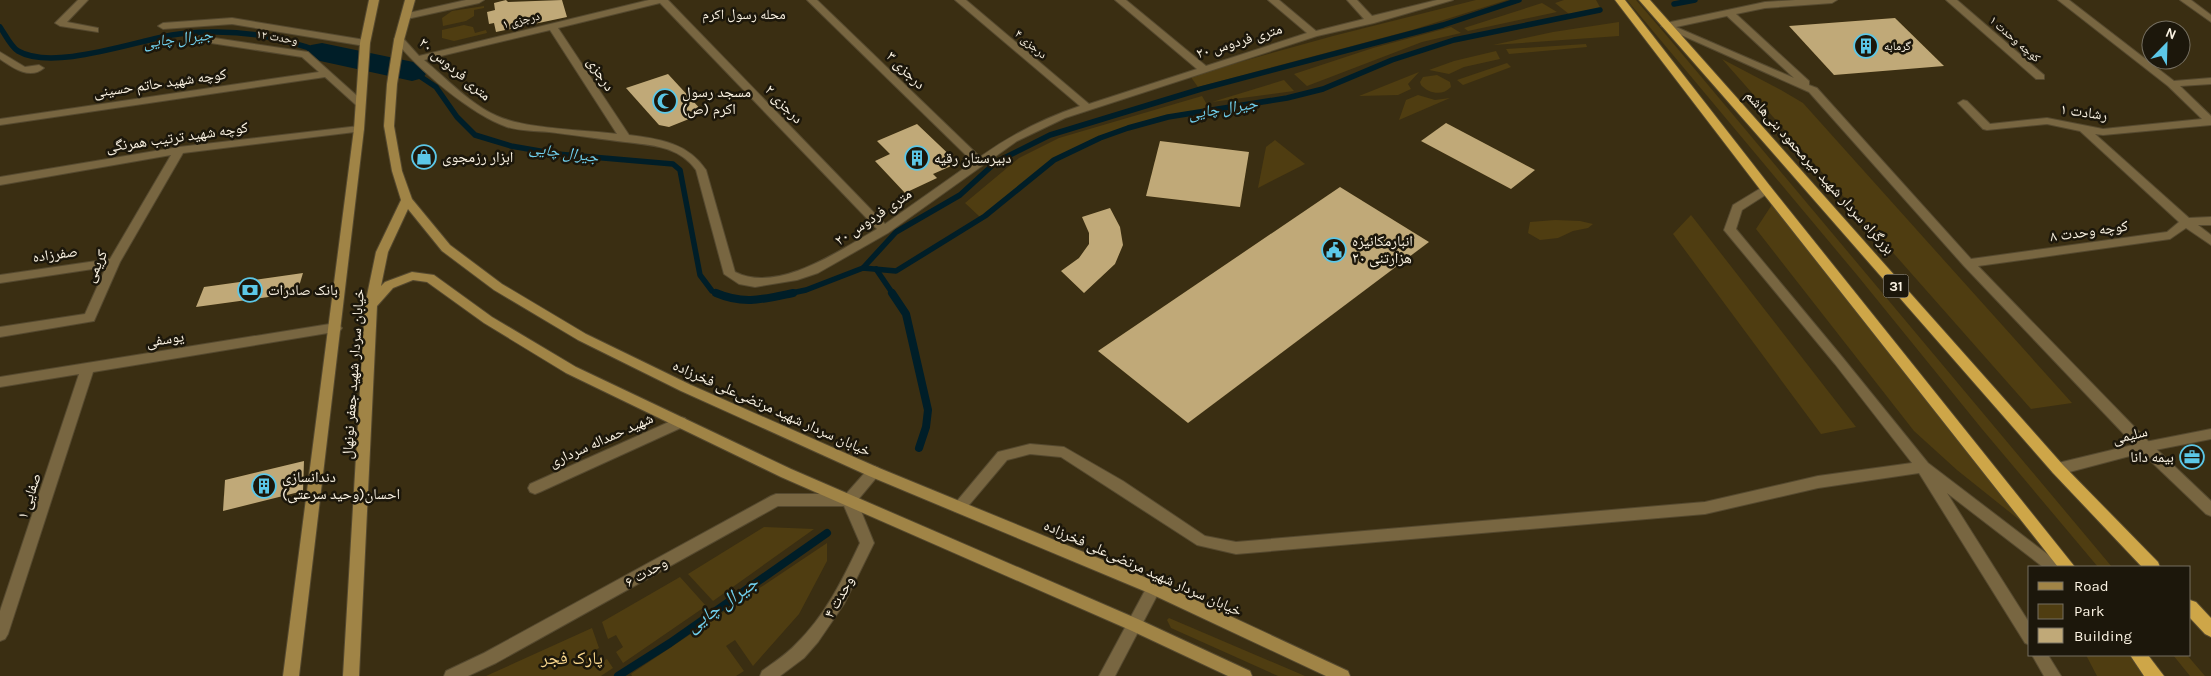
<svg xmlns="http://www.w3.org/2000/svg" width="2211" height="676" font-family="Karla,'Noto Naskh Arabic',sans-serif">
<style>
.green{fill:#4f3d11}
.lines{fill:none;stroke-linecap:round;stroke-linejoin:round}
.stream-far1{stroke:#001e28;stroke-width:5.5}
.stream{stroke:#001e28;stroke-width:8}
.river{fill:#001e28;fill-rule:evenodd}
.building{fill:#c0a978}
.minor-casing{stroke:#55492f;stroke-width:2}
.tertiary-casing{stroke:#55492f;stroke-width:2}
.secondary-casing{stroke:#55492f;stroke-width:2}
.trunk-casing{stroke:#55492f;stroke-width:2}
.minor{fill:#786641;fill-rule:evenodd}
.tertiary{fill:#786641;fill-rule:evenodd}
.secondary{fill:#a08446;fill-rule:evenodd}
.trunk{fill:#cea648;fill-rule:evenodd}
.labels{text-anchor:middle;dominant-baseline:central;stroke-width:5;stroke-linejoin:round;paint-order:stroke}
.far-street-label{font-size:12px;fill:#faf2e2;stroke:#1c170b}
.far-poi-label{font-size:12px;fill:#faf2e2;stroke:#1c170b;text-anchor:start}
.far-neighbourhood-label{font-size:14px;fill:#faf2e2;stroke:#1c170b}
.shield{fill:#1c170b;stroke:#b7b0a2;stroke-width:1}
.shield-label{font-size:14px;font-weight:bold;fill:#faf2e2}
.street-label{font-size:15px;fill:#faf2e2;stroke:#1c170b}
.poi-label{font-size:15px;fill:#faf2e2;stroke:#1c170b;text-anchor:start}
.water-label{font-size:16px;font-style:italic;fill:#70d0ee;stroke:#1c170b}
.near-park-label{font-size:18px;fill:#fad88e;stroke:#1c170b}
.near-water-label{font-size:19px;font-style:italic;fill:#70d0ee;stroke:#1c170b}
</style>
<rect width="100%" height="100%" fill="#3a2e12"/>
<!-- green -->
<g class="green">
<path d="M1476,0H1507L1412,30L1198,87L1190,76L1333,36Z"/>
<path d="M1564,0H1596L1601,9L1569,14L1555,3Z"/>
<path d="M1627,0H1636L1667,36L2112,567H2098L1982,429L1857,275Z"/>
<path d="M1542,3L1557,12L1468,31L1464,28Z"/>
<path d="M484,6V8L474,10V16L466,21L443,26L442,18L452,11Z"/>
<path d="M1619,22V36L1493,45L1553,32Z"/>
<path d="M464,25L473,27L475,33L486,30L487,33L454,41L442,38V30Z"/>
<path d="M1451,27L1461,33L1422,42L1307,86L1294,74L1373,48Z"/>
<path d="M1586,44L1587,47L1509,54L1506,49Z"/>
<path d="M1496,51L1500,59L1464,67L1449,74L1429,70L1454,61Z"/>
<path d="M1722,59L1781,90L1803,103L2072,403L2031,409Z"/>
<path d="M1507,63L1511,67L1463,85L1457,80Z"/>
<path d="M1419,72L1408,84L1411,89L1398,95L1359,96Z"/>
<path d="M1437,75L1450,82L1451,87C1443,96 1429,94 1421,85L1420,82L1423,77Z"/>
<path d="M1284,80L1294,91L1212,102Z"/>
<path d="M1418,95L1435,100L1450,98L1399,120L1406,100Z"/>
<path d="M1202,96L1209,108C1166,118 1119,125 1080,146C1044,165 1016,197 980,217L965,203L1019,158L1059,138Z"/>
<path d="M1275,140L1305,164L1258,188L1266,147Z"/>
<path d="M1775,200L2032,530L1957,470L1914,431L1756,229Z"/>
<path d="M1691,215L1856,427L1821,434L1673,234Z"/>
<path d="M1555,220L1580,221L1593,224L1588,228L1573,231L1558,238L1540,240L1528,233L1530,222Z"/>
<path d="M764,527L814,529L713,601L688,574Z"/>
<path d="M827,543V561L799,614L753,666L735,640L726,646L744,671L736,676H632L631,674Z"/>
<path d="M680,577L706,606L623,663L616,652L623,647L616,635L608,639L602,622Z"/>
<path d="M1169,618L1305,676H1278L1171,628L1167,620Z"/>
<path d="M592,628L599,648L590,653L595,665L607,659L613,668L601,676H486Z"/>
<path d="M2086,655H2129L2145,676H2097Z"/>
<path d="M2173,655H2187L2205,676H2190Z"/>
</g>
<g class="lines">
<!-- stream-far1 -->
<g class="stream-far1">
<path d="M1674,4L1695,0"/>
<path d="M0,27C5,34 11,47 18,51C52,71 133,42 172,35C184,33 197,32 210,32C252,31 283,39 322,52"/>
<path d="M412,71L436,87L457,117L475,135L511,146L557,154L673,164L680,170L700,275L712,291L719,294"/>
<path d="M863,268L896,232L960,195L996,162L1050,135L1201,89L1443,25L1519,0"/>
<path d="M876,269L893,294"/>
<path d="M787,294L806,290L863,268L896,271L985,216L1054,160L1100,138L1128,128L1168,117L1287,98L1323,89L1392,60L1454,40L1600,10"/>
</g>
<!-- stream -->
<g class="stream">
<path d="M716,293C744,305 764,299 793,293"/>
<path d="M892,293L906,314L928,410L926,427L919,448"/>
<path d="M618,676L670,643L827,533"/>
</g>
<!-- river -->
<path class="river" d="M322,43L423,64L428,71L423,78L412,81L311,59L306,52L311,45Z"/>
</g>
<!-- building -->
<g class="building">
<path d="M506,0L508,2L562,0L567,17L496,32L494,23L489,24L487,12L495,10L494,3Z"/>
<path d="M1895,18L1944,66L1834,75L1789,26Z"/>
<path d="M668,74L704,113L669,127L659,125L626,88Z"/>
<path d="M1446,123L1535,170L1511,189L1421,141Z"/>
<path d="M917,124L958,163L933,174L937,178L905,193L875,161L890,154L877,141Z"/>
<path d="M1160,141L1249,152L1240,207L1146,196Z"/>
<path d="M1340,187L1429,242L1188,423L1098,351Z"/>
<path d="M1110,208L1120,227L1123,245L1115,264L1084,293L1061,271L1079,258L1089,244V233L1082,217Z"/>
<path d="M303,273L297,293L196,307L204,287Z"/>
<path d="M304,461L303,491L223,511L225,480Z"/>
</g>
<g class="lines">
<!-- minor casing -->
<g class="minor-casing">
<g id="minor">
<path d="M78,0H88L67,22L98,28V32L60,26L55,23Z"/>
<path d="M466,0H484L479,3L407,19L402,16L404,14Z"/>
<path d="M649,0H668L885,224L973,162L807,0H817L980,157C1011,135 1044,118 1080,106L955,0H966L1089,104L1197,69L1115,0H1126L1206,66L1307,33L1268,0H1279L1316,31L1364,19L1347,0H1357L1372,16L1437,0H1453L1374,23L1317,36L1065,118L1017,141L888,233L818,273L797,280L755,287L739,284L724,274L696,170C679,146 651,145 625,142C600,139 574,135 549,132C536,131 520,131 507,127C472,115 417,69 394,39L396,37H402L419,56ZM660,3L877,229C840,250 778,294 735,272L706,170C688,143 660,139 629,135L558,28ZM550,30L617,134C584,130 525,129 497,116C470,104 447,79 424,60Z"/>
<path d="M1795,0H1837L1832,3L1765,8L1736,14L1809,81V85L1817,88L1971,259L2167,232L2179,222L2080,131L2047,124L1987,130L1983,129L1958,103L1963,100L1967,101L1990,124L2047,118L2103,129L2202,119L2168,86L2058,0H2069L2174,81L2211,78V84L2180,86L2211,116V125L2103,135L2095,134L2189,218L2211,217V225H2198L2211,235V245L2186,228L2170,239L1978,266L2150,443L2211,501V516L2206,514L2140,451L1964,266L1809,92L1661,26L1666,23L1765,2ZM1727,16L1794,78L1676,27Z"/>
<path d="M1946,0H1957L2044,75V79H2036Z"/>
<path d="M2180,0H2191L2211,15V22Z"/>
<path d="M232,18L365,40L370,43L365,46L232,24L163,29L158,26L163,23Z"/>
<path d="M201,36L308,52L365,103L364,105H356L325,77L0,125V119L319,72L302,57L198,41V37Z"/>
<path d="M0,52L25,67L39,65L44,68C30,80 13,68 0,59Z"/>
<path d="M359,126L364,129L363,131L183,153L120,262L94,321L0,337V327L85,314L106,267L0,283V275L110,259L171,155L0,185V177L179,147Z"/>
<path d="M1766,185L1770,186L1772,189L1770,192L1742,210L1736,229L1843,358L1928,463L2059,563L2061,567H2043L1947,493L2030,624V645L2025,643L1919,473L1818,488L1705,514L1236,554L1197,545L1061,457L1030,454L1007,460L964,511L959,513L954,511L952,507L998,452L1030,444L1064,447L1123,481L1205,536L1236,542L1705,502L1818,476L1912,463L1835,364L1724,230L1733,205Z"/>
<path d="M336,323L342,328L340,331L93,372L8,634L5,639L0,641V611L79,374L0,387V377Z"/>
<path d="M680,417L685,418L687,422L685,426L540,492L535,494L530,492L528,488L530,484Z"/>
<path d="M874,466L879,468L881,472L857,501L874,543L844,604L818,642L804,658L780,676H760L762,671C774,662 786,655 796,644C825,616 843,579 860,543L844,506H778L496,663L468,676H444L446,671L484,653L771,496L776,494H846L869,468Z"/>
<path d="M1154,582L1159,583L1161,588L1115,676H1099L1149,583Z"/>
<path d="M2032,655H2048L2061,676H2044Z"/>
</g>
</g>
<!-- tertiary casing -->
<g class="tertiary-casing">
<path id="tertiary" d="M2211,429V439L2145,452L2058,475L2053,473L2051,469L2053,465L2058,463L2145,442Z"/>
</g>
<!-- secondary casing -->
<g class="secondary-casing">
<g id="secondary">
<path d="M369,0H379L370,43L364,129L299,676H283L354,129L360,43Z"/>
<path d="M405,0H415L404,40L397,84L394,126L402,171L412,199L450,245L502,284L586,334L691,385L879,468L1159,583L1348,671L1350,676H1326L1149,593L869,476L681,391L578,340L494,290L442,251L408,209L388,252L381,286L385,282L412,272L434,275L492,317L576,367L791,469L1140,620L1250,671L1252,676H1228L1130,630L781,477L566,373L484,323L427,282L413,280L393,288L377,306L359,676H343L365,305L376,252L401,200L392,171L384,126L387,84L394,40Z"/>
</g>
</g>
<!-- trunk casing -->
<g class="trunk-casing">
<g id="trunk">
<path d="M1615,0H1625L1770,186L2075,567H2058L1762,192Z"/>
<path d="M1639,0H1650L2063,465L2158,562L2160,567H2142L2053,473Z"/>
<path d="M2190,600L2196,602L2211,618V637L2205,634L2190,618Z"/>
<path d="M2130,655H2148L2164,676H2144Z"/>
</g>
</g>
<!-- minor -->
<use href="#minor" class="minor"/>
<!-- tertiary -->
<use href="#tertiary" class="tertiary"/>
<!-- secondary -->
<use href="#secondary" class="secondary"/>
<!-- trunk -->
<use href="#trunk" class="trunk"/>
</g>
<!-- icons -->
<defs>
<g id="building-ring" transform="scale(1.25)"><circle r="9.5" fill="#1c170b" stroke="#5cc7e7" stroke-width="1.5"/><path d="M-4-6H4V6H1V3H-1V6H-4ZM-2.5-4.3h1.7v1.8h-1.7ZM.8-4.3h1.7v1.8H.8ZM-2.5-1h1.7V.8h-1.7ZM.8-1h1.7V.8H.8Z" fill="#5cc7e7"/></g>
<g id="mosque-ring" transform="scale(1.25)"><circle r="9.5" fill="#1c170b" stroke="#5cc7e7" stroke-width="1.5"/><path d="M3.5-4.9A6 6 0 1 0 3.5 4.9A5 5 0 1 1 3.5-4.9Z" fill="#5cc7e7"/></g>
<g id="shop-ring" transform="scale(1.25)"><circle r="9.5" fill="#1c170b" stroke="#5cc7e7" stroke-width="1.5"/><path d="M-5-2.5h2.3a2.7 3.5 0 0 1 5.4 0H5L5.5 6h-11ZM-1.5-2.5h3a1.5 2.3 0 0 0-3 0Z" fill="#5cc7e7"/></g>
<g id="civic-ring" transform="scale(1.25)"><circle r="9.5" fill="#1c170b" stroke="#5cc7e7" stroke-width="1.5"/><path d="M-.6-6.5H3V-4.5H.6V-3L4-1V1h2V6H-6V1h2V-1L-.6-3ZM-1.2 2.5V6h2.4V2.5Z" fill="#5cc7e7"/></g>
<g id="bank-ring" transform="scale(1.25)"><circle r="9.5" fill="#1c170b" stroke="#5cc7e7" stroke-width="1.5"/><path d="M-6-4H6V4H-6ZM0-2.3a2.3 2.3 0 1 0 0 4.6a2.3 2.3 0 1 0 0-4.6Z" fill="#5cc7e7"/></g>
<g id="office-ring" transform="scale(1.25)"><circle r="9.5" fill="#1c170b" stroke="#5cc7e7" stroke-width="1.5"/><path d="M-6-3h4V-5.5h4V-3h4V5H-6ZM-1-4.5V-3h2v-1.5ZM-6 0V1H6V0Z" fill="#5cc7e7"/></g>
</defs>
<g fill-rule="evenodd">
<use href="#building-ring" x="1866" y="46"/>
<use href="#mosque-ring" x="665" y="101"/>
<use href="#shop-ring" x="424" y="157"/>
<use href="#building-ring" x="917" y="158"/>
<use href="#civic-ring" x="1334" y="250"/>
<use href="#bank-ring" x="250" y="290"/>
<use href="#office-ring" x="2192" y="457"/>
<use href="#building-ring" x="264" y="486"/>
</g>
<g class="labels">
<!-- far-street labels -->
<g class="far-street-label">
<text transform="translate(521 20) rotate(-14)">درجزی ۱</text>
<text transform="translate(277 37) rotate(9)">وحدت ۱۲</text>
<text transform="translate(2015 39) rotate(41)">کوچه وحدت ۱</text>
<text transform="translate(1031 44) rotate(40)">درجزی ۴</text>
</g>
<!-- far-poi labels -->
<g class="far-poi-label">
<text x="1884" y="46">گرمابه</text>
</g>
<!-- far-neighbourhood labels -->
<g class="far-neighbourhood-label">
<text x="744" y="14">محله رسول اکرم</text>
</g>
<!-- shield labels -->
<rect class="shield" x="1883.5" y="274.5" width="25" height="23" rx="4"/>
<g class="shield-label">
<text x="1896" y="286">31</text>
</g>
<!-- street labels -->
<g class="street-label">
<text transform="translate(1239 41) rotate(-17)">۲۰ متری فردوس</text>
<text transform="translate(455 69) rotate(40)">۲۰ متری فردوس</text>
<text transform="translate(906 70) rotate(44)">درجزی ۳</text>
<text transform="translate(601 74) rotate(57)">درجزی</text>
<text transform="translate(160 83) rotate(-8)">کوچه شهید حاتم حسینی</text>
<text transform="translate(784 104) rotate(46)">درجزی ۲</text>
<text transform="translate(2084 112) rotate(8)">رشادت ۱</text>
<text transform="translate(177 137) rotate(-8)">کوچه شهید ترتیب همرنگی</text>
<text transform="translate(1820 172) rotate(48)">بزرگراه سردار شهید میرمحمود بنی‌هاشم</text>
<text transform="translate(873 217) rotate(-34)">۲۰ متری فردوس</text>
<text transform="translate(2089 231) rotate(-8)">کوچه وحدت ۸</text>
<text transform="translate(55 254) rotate(-8)">صفرزاده</text>
<text transform="translate(96 266) rotate(-65)">کریمی</text>
<text transform="translate(165 339) rotate(-9)">یوسفی</text>
<text transform="translate(353 374) rotate(-86)">خیابان سردار شهید جعفر نونهال</text>
<text transform="translate(772 408) rotate(24)">خیابان سردار شهید مرتضی‌علی فخرزاده</text>
<text transform="translate(2130 435) rotate(-13)">سلیمی</text>
<text transform="translate(601 440) rotate(-24)">شهید حمداله سرداری</text>
<text transform="translate(29 496) rotate(-72)">صفایی ۱</text>
<text transform="translate(1143 568) rotate(24)">خیابان سردار شهید مرتضی‌علی فخرزاده</text>
<text transform="translate(646 572) rotate(-29)">وحدت ۶</text>
<text transform="translate(839 597) rotate(-61)">وحدت ۴</text>
</g>
<!-- poi labels -->
<g class="poi-label">
<text x="682" y="92">مسجد رسول<tspan x="682" dy="17">اکرم (ص)</tspan></text>
<text x="442" y="157">ابزار رزمجوی</text>
<text x="934" y="158">دبیرستان رقیه</text>
<text x="1352" y="241">انبارمکانیزه<tspan x="1352" dy="17">۲۰ هزارتنی</tspan></text>
<text x="268" y="290">بانک صادرات</text>
<text x="2174" y="457" text-anchor="end">بیمه دانا</text>
<text x="282" y="477">دندانسازی<tspan x="282" dy="17">احسان(وحید سرعتی)</tspan></text>
</g>
<!-- water labels -->
<g class="water-label">
<text transform="translate(178 38) rotate(-7)">جیرال چایی</text>
<text transform="translate(1223 108) rotate(-9)">جیرال چایی</text>
<text transform="translate(564 152) rotate(8)">جیرال چایی</text>
</g>
<!-- near-park labels -->
<g class="near-park-label">
<text x="572" y="658">پارک فجر</text>
</g>
<!-- near-water labels -->
<g class="near-water-label">
<text transform="translate(722 604) rotate(-35)">جیرال چایی</text>
</g>
</g>
<!-- legend -->
<rect x="2028" y="566" width="162" height="90" fill="#1c170b" stroke="#756f61"/>
<rect x="2038" y="582" width="25" height="8" fill="#a08446" stroke="#756f61"/>
<text x="2074" y="591" font-size="15" fill="#faf2e2">Road</text>
<rect x="2038" y="604" width="25" height="15" fill="#4f3d11" stroke="#756f61"/>
<text x="2074" y="616" font-size="15" fill="#faf2e2">Park</text>
<rect x="2038" y="628" width="25" height="15" fill="#c0a978" stroke="#756f61"/>
<text x="2074" y="641" font-size="15" fill="#faf2e2">Building</text>
<!-- north arrow -->
<g transform="translate(2166 45) rotate(23)"><circle r="24" fill="#1c170b" stroke="#756f61"/>
<path d="M0-4L9 19L0 12L-9 19Z" fill="#5cc7e7"/>
<text y="-8" font-size="14" font-weight="bold" text-anchor="middle" fill="#faf2e2">N</text>
</g>
</svg>
